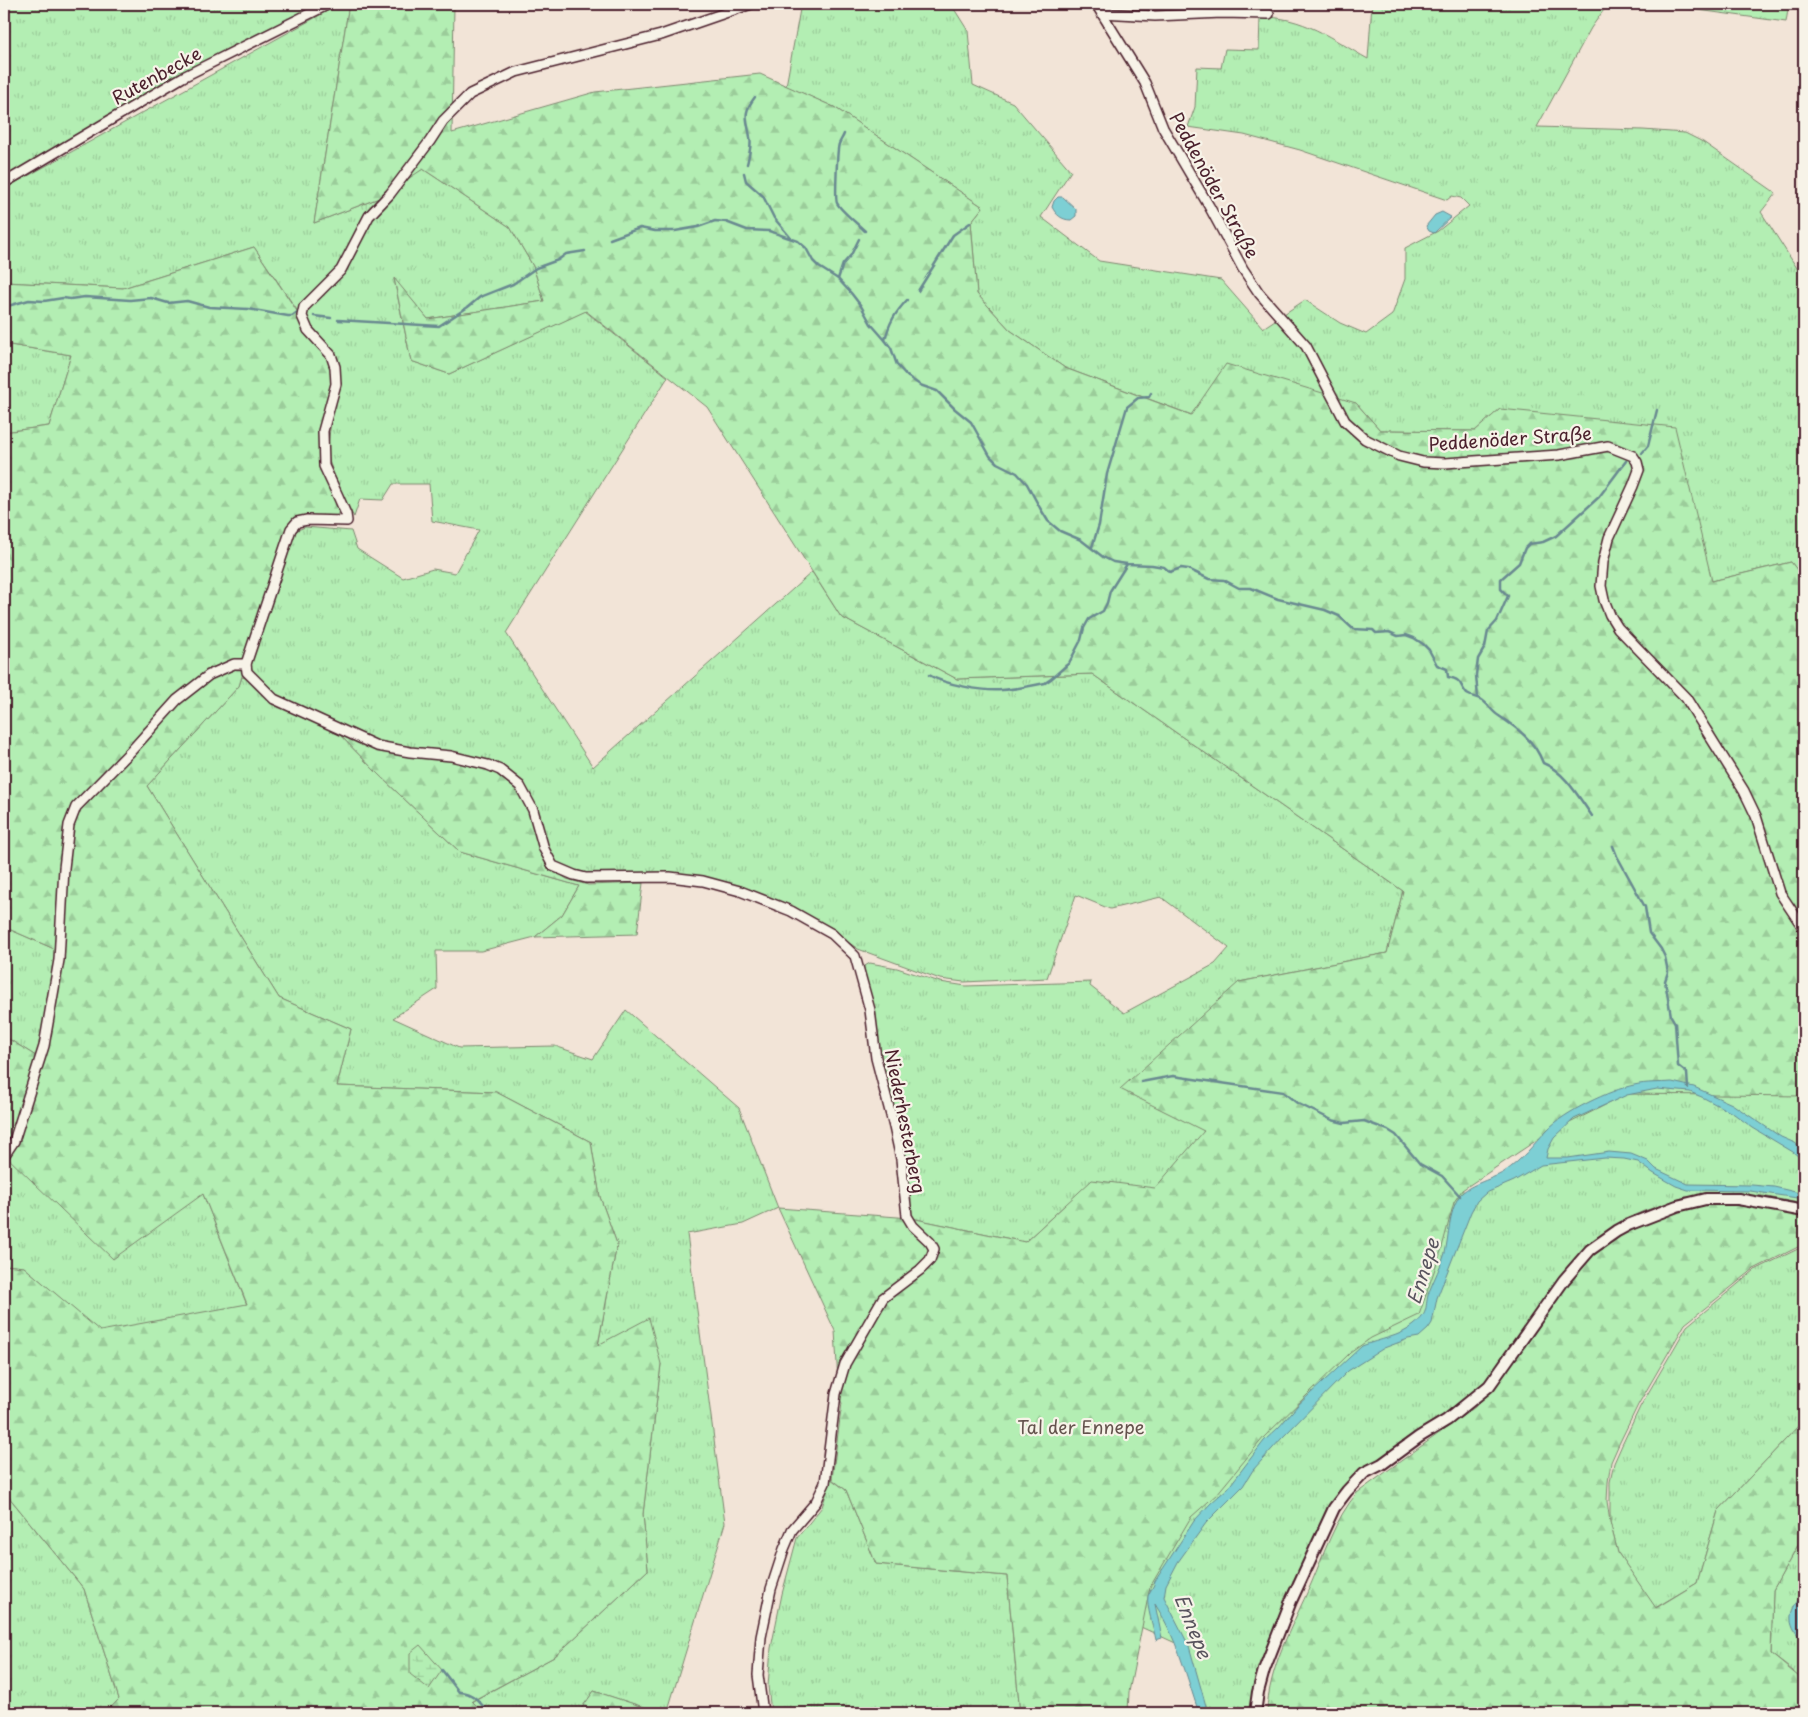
<svg xmlns="http://www.w3.org/2000/svg" width="1808" height="1717" font-family="'Playpen Sans',sans-serif">
<style>
.grass{fill:url(#grass-tufts);stroke:#7e866f}
.forest{fill:url(#forest-firs);stroke:#7e866f}
.wetland{fill:url(#wetland-marsh);stroke:#7e866f}
.water{fill:#7dcfd4;stroke:#698990}
.lines{fill:none;stroke-linecap:round;stroke-linejoin:round}
.stream{stroke:#698990;stroke-width:2.5}
.minor-casing{stroke:#4a1f2b;stroke-width:12}
.tertiary-casing{stroke:#4a1f2b;stroke-width:14}
.minor{stroke:#f7f3e8;stroke-width:9}
.tertiary{stroke:#f7f3e8;stroke-width:10}
.labels{text-anchor:middle;dominant-baseline:central;stroke-width:4.5;stroke-linejoin:round;paint-order:stroke}
.street-label{font-size:18px;fill:#4a1f2b;stroke:#f7f3e8}
.park-label{font-size:18px;fill:#64534d;stroke:#f7f3e8}
.water-label{font-size:19px;font-style:italic;fill:#59545e;stroke:#f7f3e8}
</style>
<defs>
<pattern id="grass-tufts" width="24" height="20" patternUnits="userSpaceOnUse" patternTransform="scale(1.25)"><rect width="24" height="20" fill="#b3eeb3"/><path d="M3 7l-1-3M5 7V3M7 7l1-3M15 17l-1-3M17 17v-4M19 17l1-3" fill="none" stroke="#9bcc9a"/></pattern>
<pattern id="forest-firs" width="22" height="20" patternUnits="userSpaceOnUse" patternTransform="scale(1.25)"><rect width="22" height="20" fill="#b3eeb3"/><path d="M5 1l3.5 6h-7zM16 11l3.5 6h-7z" fill="#9bcc9a"/></pattern>
<pattern id="wetland-marsh" width="20" height="14" patternUnits="userSpaceOnUse" patternTransform="scale(1.25)"><rect width="20" height="14" fill="#b3eeb3"/><path d="M1 5h8M5 5V1M11 12h8M15 12V8" fill="none" stroke="#9bcc9a"/></pattern>
</defs>
<rect width="100%" height="100%" fill="#f2e4d7"/>
<filter id="ink" filterUnits="userSpaceOnUse"><feTurbulence type="fractalNoise" baseFrequency=".02" numOctaves="2"/><feDisplacementMap in="SourceGraphic" scale="10" xChannelSelector="R" yChannelSelector="G"/><feConvolveMatrix kernelMatrix="1 2 1 2 8 2 1 2 1" color-interpolation-filters="sRGB"/></filter>
<g filter="url(#ink)">
<!-- grass -->
<g class="grass">
<path d="M4,4H318L183,75L4,178Z"/>
<path d="M340,4H349L314,223L379,198L364,219L340,269L303,302L301,316L254,247L123,288L4,282V189Z"/>
<path d="M801,4H951L968,31L973,85L1013,103L1071,171L1041,217L1099,261L1221,280L1263,328L1305,300L1340,323L1366,334L1392,315L1405,279V248L1438,231L1469,206L1461,198L1452,196L1447,200L1300,150L1244,135L1188,127L1195,107L1197,67L1221,68L1225,49L1259,50L1260,17C1303,16 1332,39 1368,59L1372,4H1608L1591,28L1537,127L1643,130L1685,133L1703,142L1776,193L1761,212L1804,279V579L1791,562L1712,581L1500,409L1475,431L1380,430L1356,403L1192,415L1065,368L1010,330L977,294L971,222L983,207L834,107L786,86Z"/>
<path d="M1654,4H1789L1786,22Z"/>
<path d="M423,169L510,227L533,266L544,301L428,319L394,279L411,361L449,374L585,311L668,377L506,633L593,767L812,572L841,617L957,679L1092,674L1403,891L1387,953L1239,982L1451,1149L1465,1198L1495,1184L1556,1126L1628,1089L1804,1082V1204L1762,1196L1685,1197L1644,1211L1628,1218L1619,1226L1489,1380L1452,1411L1420,1432L1383,1466L1372,1463L1342,1488L1323,1522L1252,1713H1205L1182,1646L1017,1570L1065,1205L1025,1242L911,1218L878,1059L873,1010L863,967L870,963L897,968L940,982L966,986L1091,982L1090,986L1124,1013L1215,964L1229,948L1161,897L1110,909L1076,895L1047,978L964,982L940,979L858,949L832,931L792,909L673,874L587,873L573,870L556,863L378,745L276,698L252,674L249,664L293,532L305,527L351,531L357,549L403,578L433,569L455,573L479,530L432,521L429,484H393L383,500L360,499L354,517L343,498L329,461L328,445L332,414L337,399L339,384L311,328L307,318L308,308L314,299L332,286L347,270L371,218L408,177Z"/>
<path d="M4,344L71,355L49,426L4,432Z"/>
<path d="M242,677L248,679L273,700L336,731L379,775L460,852L579,886L562,915L535,937L481,951H436L437,989L393,1018L459,1048L555,1046L593,1059L626,1010L739,1108L778,1208L743,1224L687,1234L725,1523L667,1713H653L652,1710L594,1691L578,1713H484L471,1702L554,1657L648,1570L643,1514L661,1364L598,1346L617,1244L600,1197L591,1142L496,1092L337,1086L351,1029L279,998L147,786L239,686Z"/>
<path d="M4,927L59,951L39,1058L4,1036Z"/>
<path d="M6,1156L203,1194L247,1305L100,1332L24,1267L4,1265V1158Z"/>
<path d="M1804,1246V1420L1718,1511L1697,1583L1655,1608L1618,1553L1610,1522V1482L1614,1463L1622,1445L1640,1407L1687,1326L1755,1270Z"/>
<path d="M831,1479L846,1490L876,1564L1007,1576L1020,1713H771L768,1686L771,1648L782,1594L797,1538L822,1507Z"/>
<path d="M4,1491L84,1589L119,1699L106,1713H4Z"/>
<path d="M1804,1534V1691L1793,1671L1771,1654L1772,1635L1768,1628L1772,1623L1773,1590Z"/>
</g>
<!-- forest -->
<g class="forest">
<path d="M349,4H454L452,133L595,92L760,74L834,107L983,207L971,222L977,294L1010,330L1065,368L1191,415L1226,364L1356,403L1380,430L1475,431L1500,409L1675,427L1712,581L1791,562L1804,579V1096L1627,1094L1540,1138L1462,1190L1454,1202L1441,1251L1419,1315L1371,1338L1350,1353L1264,1437L1217,1494L1191,1517L1150,1587L1129,1692L1128,1713H1020L1007,1576L876,1564L846,1490L832,1479L842,1403L839,1398L835,1331L778,1208L911,1218L1025,1242L1092,1180L1155,1188L1204,1131L1120,1089L1239,982L1387,953L1403,891L1092,674L957,679L841,617L707,407L586,311L449,374L411,361L394,278L428,319L544,301L533,266L510,227L423,169L379,198L314,223Z"/>
<path d="M254,247L329,359L333,384L321,468L339,506L338,515L332,519L288,527L239,686L147,786L279,998L351,1029L337,1086L496,1092L591,1142L600,1197L617,1244L598,1345L649,1318L661,1364L643,1514L648,1570L554,1657L472,1701L484,1713H106L119,1699L84,1589L4,1491V1265L24,1267L100,1331L247,1304L203,1194L113,1259L6,1156L4,1158V1036L39,1058L59,951L4,927V432L49,426L71,355L4,344V282L123,288Z"/>
<path d="M336,731L378,748L451,757L487,767L518,786L532,813L552,869L567,879L588,885L643,883L637,934L535,937L562,915L579,886L460,852L379,775Z"/>
<path d="M1706,1203H1738L1804,1212V1244L1754,1269L1685,1324L1638,1405L1619,1444L1611,1462L1608,1482L1607,1501L1610,1522L1618,1553L1656,1608L1697,1583L1718,1511L1804,1420V1534L1773,1590L1771,1654L1804,1681V1713H1267C1268,1668 1293,1625 1311,1584C1324,1554 1335,1519 1357,1493L1475,1407L1492,1388L1562,1289L1587,1259L1621,1231L1654,1217Z"/>
<path d="M594,1691L653,1710V1713H578Z"/>
</g>
<!-- wetland -->
<path class="wetland" d="M420,1645L442,1670L429,1689L410,1674V1653Z"/>
<!-- water -->
<g class="water">
<path d="M1058,197H1063L1076,209V216L1071,220C1062,220 1056,215 1052,207L1054,201Z"/>
<path d="M1442,212L1451,217L1434,233L1429,231L1426,226L1435,215Z"/>
<path d="M1672,1082L1694,1087L1732,1104L1781,1137L1795,1143L1804,1150V1161L1793,1152L1753,1128L1734,1114L1704,1098L1690,1092L1657,1089L1627,1095L1574,1119L1554,1138L1548,1149L1546,1158H1568L1609,1152L1631,1154L1648,1161L1656,1169L1688,1184L1752,1185L1774,1187L1804,1194V1199L1750,1191L1688,1190L1676,1186L1653,1173L1638,1162L1624,1159L1605,1158L1541,1165L1514,1181L1486,1193L1477,1201L1471,1212L1437,1298L1432,1323L1428,1329L1419,1337L1408,1339L1384,1348L1348,1371L1282,1438L1253,1470L1243,1486L1206,1523L1178,1562L1166,1585L1164,1597L1189,1646L1208,1713H1199C1186,1675 1177,1638 1155,1604L1162,1638L1156,1640C1154,1629 1146,1606 1148,1596C1150,1590 1154,1587 1155,1581L1194,1521L1211,1503L1228,1488L1264,1441L1279,1427L1298,1405L1362,1346C1379,1339 1400,1337 1414,1325C1430,1312 1424,1307 1429,1292C1434,1279 1441,1266 1445,1253C1449,1235 1449,1213 1458,1198C1465,1185 1491,1180 1504,1172C1521,1161 1533,1145 1547,1130C1564,1112 1610,1090 1634,1085C1647,1082 1659,1083 1672,1082Z"/>
<path d="M1804,1593V1644C1788,1623 1785,1615 1804,1593Z"/>
</g>
<g class="lines">
<!-- stream -->
<g class="stream">
<path d="M844,134C843,137 840,141 839,144C837,149 835,200 837,203C840,210 859,225 865,231"/>
<path d="M747,164C749,156 752,146 750,137C747,118 742,114 755,97"/>
<path d="M744,173L746,181L763,196L774,218L790,237"/>
<path d="M610,239L640,228L655,231H675L698,227L715,221L726,222L747,230L769,231L798,241L806,248L813,261L819,267L838,279L851,293L861,306L871,324L885,340L891,348L897,365L907,376L920,385L937,391L955,409L971,422L990,456L997,463L1017,473L1027,484L1040,508L1048,521L1060,531L1081,540L1103,557L1113,562L1127,564L1152,565L1164,567L1170,572L1181,568L1188,569L1209,579L1224,580L1239,588H1251L1278,599L1325,610L1339,616L1353,629L1373,630L1376,633L1389,632L1398,636L1406,635L1414,638L1423,644L1429,650L1437,665L1447,669L1448,677C1464,680 1459,686 1467,694C1471,697 1478,697 1482,700C1488,704 1492,712 1499,716C1517,728 1535,741 1543,763C1565,772 1578,796 1592,816"/>
<path d="M838,279L843,264L851,255L859,239"/>
<path d="M918,291L953,235L970,223"/>
<path d="M4,307L29,300L44,301L63,298L70,299L85,297L130,300L151,298L168,303L187,301L209,307L248,309L288,316H292L300,310"/>
<path d="M314,316L331,318"/>
<path d="M338,320L439,326L468,307L480,297L513,284L536,268L558,260L566,254L585,251"/>
<path d="M885,340C889,323 895,313 907,300"/>
<path d="M1642,453L1648,446L1657,410"/>
<path d="M1092,547L1099,525L1107,474L1127,407L1138,398L1149,397L1151,393"/>
<path d="M929,675C943,684 985,692 1002,690C1016,689 1031,686 1045,683L1051,679L1069,663L1081,640L1084,628L1089,619L1103,611L1107,603L1110,591L1127,564"/>
<path d="M1478,698L1476,675L1478,659L1485,647L1488,631L1497,621L1508,596L1501,589V579L1519,563L1525,548L1529,544L1543,542L1556,536L1599,497L1626,461"/>
<path d="M1613,846L1617,856L1645,907L1649,933L1661,949L1665,957L1668,972L1665,981L1671,1016L1675,1023L1678,1066L1687,1073L1688,1088"/>
<path d="M1141,1082L1173,1076L1283,1092L1297,1103L1332,1120L1344,1123L1364,1121L1388,1130L1396,1135L1420,1164L1442,1176L1460,1196"/>
<path d="M442,1670L459,1692C473,1692 481,1703 488,1713"/>
</g>
<!-- minor casing -->
<g class="minor-casing">
<g id="minor">
<path d="M751,4L661,35L516,72L470,94L443,121L430,141L390,194L369,216L341,270L304,307L302,316L308,330L331,355L335,367L336,384L323,431L324,466L338,496L346,514L347,521L307,520L297,522L291,529L246,664L247,672L274,699L377,746L410,752L451,756L488,765L500,770L520,786L533,810L544,849L553,866L574,875L586,878L670,877L703,881L740,891L791,911L832,934L855,956L870,1010L876,1058L894,1127L901,1159L907,1216L913,1226L930,1242L934,1249L930,1260L920,1270L883,1298L845,1364L836,1394L825,1483L816,1502L792,1530L784,1549L771,1589L761,1637L758,1675L763,1713"/>
<path d="M1096,4L1145,83L1163,128L1209,206L1243,269L1259,293L1306,346L1345,421L1365,439L1399,456L1423,462L1445,463L1559,455L1608,446L1633,456L1637,462L1639,470L1633,486L1609,538L1603,562L1601,586L1604,600L1610,615L1618,628L1686,698L1744,791L1756,816L1780,893L1804,929"/>
<path d="M1102,13L1155,16L1222,13L1269,14"/>
<path d="M4,183L183,77L329,4"/>
<path d="M4,1156L14,1141L44,1046L59,960L64,868L69,825L76,807L131,751L177,700L209,675L234,664H246"/>
</g>
</g>
<!-- tertiary casing -->
<g class="tertiary-casing">
<path id="tertiary" d="M1255,1713L1258,1692L1264,1670L1291,1601L1334,1508L1347,1491L1364,1473L1382,1464L1419,1437L1447,1420L1489,1386L1564,1280L1590,1250L1617,1231L1628,1225L1677,1206L1706,1199H1738L1804,1211"/>
</g>
<!-- minor -->
<use href="#minor" class="minor"/>
<!-- tertiary -->
<use href="#tertiary" class="tertiary"/>
</g>
</g>
<g class="labels">
<!-- street labels -->
<g class="street-label">
<text transform="translate(156 75) rotate(-29)">Rutenbecke</text>
<text transform="translate(1215 185) rotate(61)">Peddenöder Straße</text>
<text transform="translate(1510 438) rotate(-4)">Peddenöder Straße</text>
<text transform="translate(906 1121) rotate(79)">Niederhesterberg</text>
</g>
<!-- park labels -->
<g class="park-label">
<text x="1081" y="1426">Tal der Ennepe</text>
</g>
<!-- water labels -->
<g class="water-label">
<text transform="translate(1422 1271) rotate(-73)">Ennepe</text>
<text transform="translate(1194 1626) rotate(68)">Ennepe</text>
</g>
</g>
<!-- margin -->
<rect width="1808" height="1717" fill="none" stroke="#f7f3e8" stroke-width="20"/>
<rect x="10" y="10" width="1788" height="1697" fill="none" stroke="#4a1f2b" stroke-width="2" filter="url(#ink)"/>
</svg>
